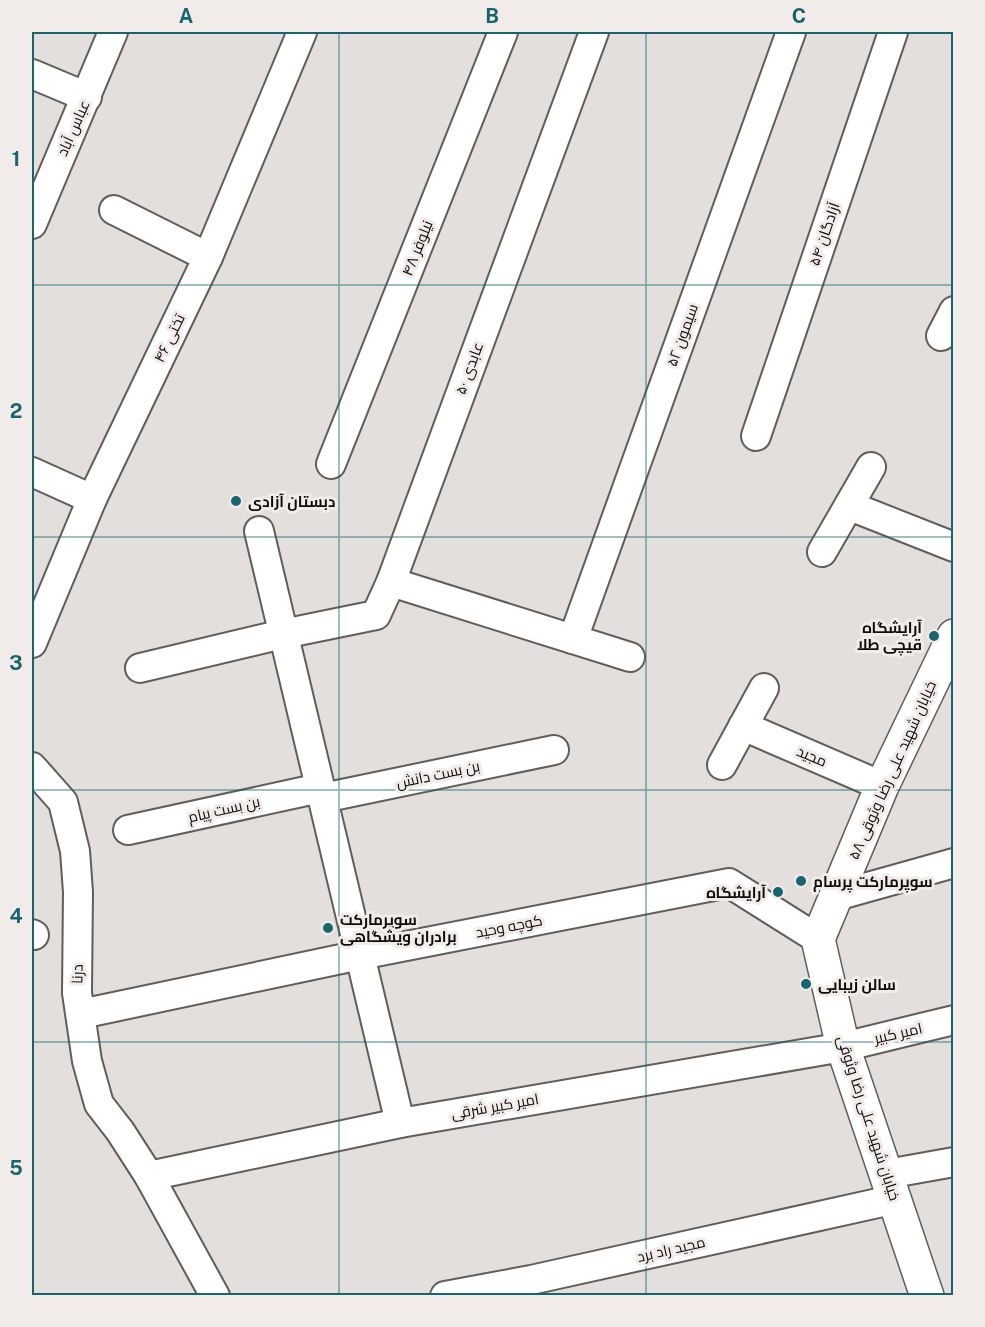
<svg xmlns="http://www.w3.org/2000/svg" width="985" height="1327" font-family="'Public Sans',Cairo,sans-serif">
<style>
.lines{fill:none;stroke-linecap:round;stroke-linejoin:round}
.minor-casing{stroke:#615d5b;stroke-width:32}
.tertiary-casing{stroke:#615d5b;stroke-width:36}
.minor{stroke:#fff;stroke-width:28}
.tertiary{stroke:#fff;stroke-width:33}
.grid{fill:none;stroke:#19656e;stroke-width:1.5;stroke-opacity:0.55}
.poi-dot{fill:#19656e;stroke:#f1ecea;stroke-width:2}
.labels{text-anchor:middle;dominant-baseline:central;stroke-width:6;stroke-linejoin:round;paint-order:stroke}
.street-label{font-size:15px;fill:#0f0d0c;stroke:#f1ecea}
.poi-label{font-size:15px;font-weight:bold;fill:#0f0d0c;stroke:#f1ecea;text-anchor:start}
.neatline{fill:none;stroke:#19656e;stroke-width:2}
.grid-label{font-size:20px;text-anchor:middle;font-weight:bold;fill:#19656e}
</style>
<rect width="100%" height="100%" fill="#e3dfdd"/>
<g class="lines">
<!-- minor casing -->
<g class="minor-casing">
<g id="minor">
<path d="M32,74L87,97"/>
<path d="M114,210L208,257"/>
<path d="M32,224L113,32"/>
<path d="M941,336L954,311"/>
<path d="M756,436L893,32"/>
<path d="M331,464L503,32"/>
<path d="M32,472L92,499"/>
<path d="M850,506L954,547"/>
<path d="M259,531L400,1123"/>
<path d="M822,552L871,467"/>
<path d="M391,582L630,657"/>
<path d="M573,639L791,32"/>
<path d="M32,643L92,499L208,257L302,32"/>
<path d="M140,668L283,634L376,615L391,582L594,32"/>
<path d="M743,726L882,786"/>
<path d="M722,765L764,688"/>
<path d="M32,767L63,802L75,851L78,892L77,993L87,1061L99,1104L120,1131L149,1176L215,1296"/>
<path d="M323,798L554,750"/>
<path d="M128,830L320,788"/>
<path d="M836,896L954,863"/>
<path d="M32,934L34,935"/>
<path d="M81,1014L360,955L729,883L818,939"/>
<path d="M887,1174L954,1162"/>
<path d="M149,1176L400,1123L843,1047L954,1020"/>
<path d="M445,1296L531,1280L896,1199"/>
</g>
</g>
<!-- tertiary casing -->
<g class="tertiary-casing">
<path id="tertiary" d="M927,1296L843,1047L818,939L882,786L954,636"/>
</g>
<!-- minor -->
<use href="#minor" class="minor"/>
<!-- tertiary -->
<use href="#tertiary" class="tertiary"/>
</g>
<!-- grid -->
<path class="grid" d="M339,32V1296M646,32V1296M32,285H954M32,537H954M32,790H954M32,1042H954"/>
<!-- markers -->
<g class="poi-dot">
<circle cx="236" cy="501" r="6"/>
<circle cx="934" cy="636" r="6"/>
<circle cx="801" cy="881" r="6"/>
<circle cx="778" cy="892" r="6"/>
<circle cx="328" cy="928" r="6"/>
<circle cx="806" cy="984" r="6"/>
</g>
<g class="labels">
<!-- street labels -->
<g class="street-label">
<text transform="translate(73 128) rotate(-66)">عباس آباد</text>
<text transform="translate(824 234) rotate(-71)">آزادگان ۵۴</text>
<text transform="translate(417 248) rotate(-68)">نیلوفر ۴۸</text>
<text transform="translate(682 335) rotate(-70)">سیمون ۵۲</text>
<text transform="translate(169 338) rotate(-64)">تختی ۴۶</text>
<text transform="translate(469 368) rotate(-70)">عابدی ۵۰</text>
<text transform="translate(812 756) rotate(23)">مجید</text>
<text transform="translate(892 770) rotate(-66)">خیابان شهید علی رضا وثوقی ۵۸</text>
<text transform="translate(438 774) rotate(-12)">بن بست دانش</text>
<text transform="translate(224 809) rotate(-13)">بن بست پیام</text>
<text transform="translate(509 926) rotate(-11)">کوچه وحید</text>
<text transform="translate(77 974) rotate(-89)">درنا</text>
<text transform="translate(898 1033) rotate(-13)">امیر کبیر</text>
<text transform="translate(495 1106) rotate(-10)">امیر کبیر شرقی</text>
<text transform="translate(869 1118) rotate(72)">خیابان شهید علی رضا وثوقی</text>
<text transform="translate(671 1249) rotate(-13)">مجید راد برد</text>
</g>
<!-- poi labels -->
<g class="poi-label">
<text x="248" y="501">دبستان آزادی</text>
<text x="922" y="627" text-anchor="end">آرایشگاه<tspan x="922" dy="17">قیچی طلا</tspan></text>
<text x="813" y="881">سوپرمارکت پرسام</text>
<text x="766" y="892" text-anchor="end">آرایشگاه</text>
<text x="340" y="919">سوپرمارکت<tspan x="340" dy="17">برادران ویشگاهی</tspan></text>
<text x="818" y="984">سالن زیبایی</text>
</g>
</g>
<!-- border -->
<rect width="985" height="1327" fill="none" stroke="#f1ecea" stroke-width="66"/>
<rect x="33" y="33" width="919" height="1261" class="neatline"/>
<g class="grid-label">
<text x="186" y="23">A</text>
<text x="492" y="23">B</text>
<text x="799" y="23">C</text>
<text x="16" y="166">1</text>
<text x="16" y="418">2</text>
<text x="16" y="670">3</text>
<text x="16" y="923">4</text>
<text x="16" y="1175">5</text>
</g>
</svg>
